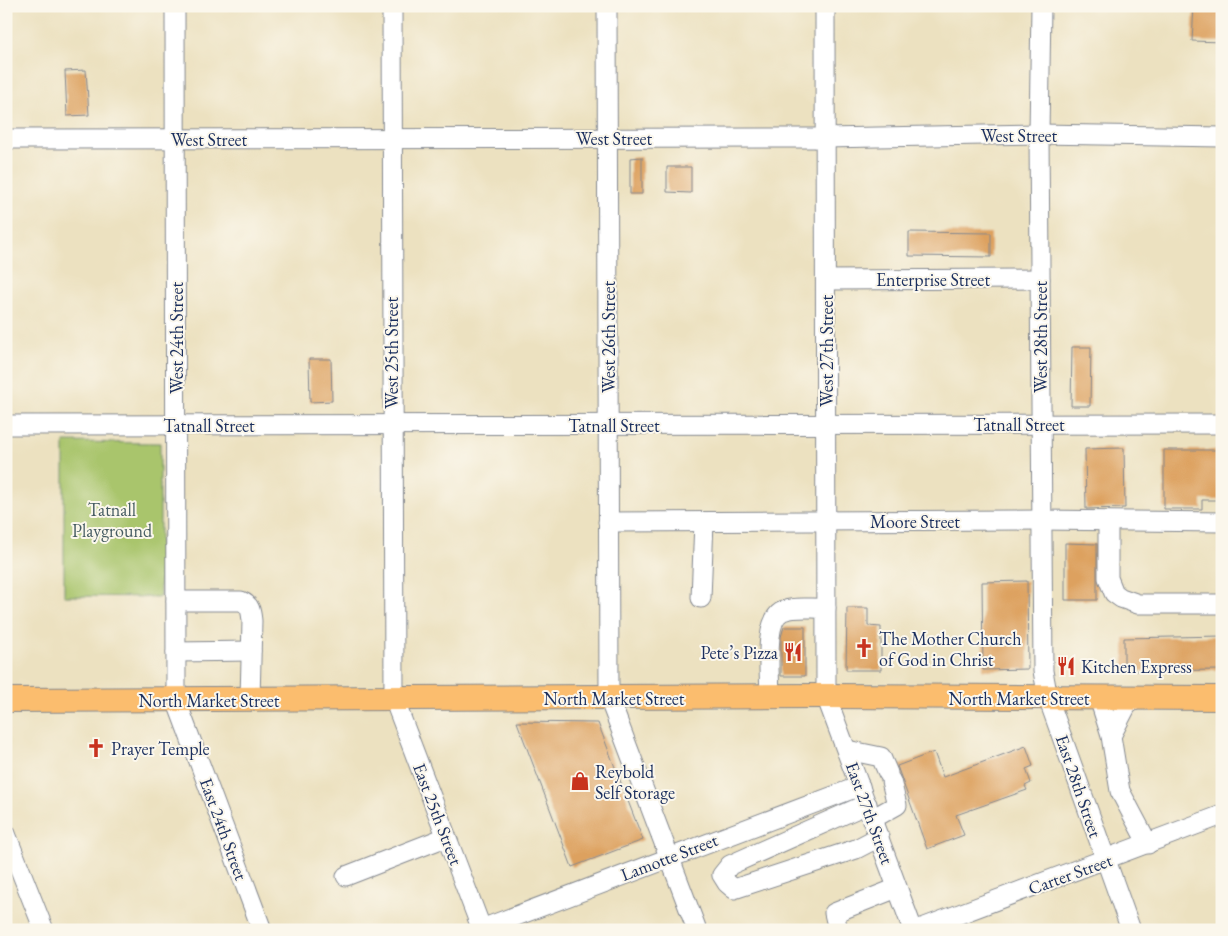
<svg xmlns="http://www.w3.org/2000/svg" width="1228" height="936" font-family="'EB Garamond',serif">
<style>
.green{fill:#a9c56c;stroke:#627a65}
.building{fill:#dda15f}
.lines{fill:none;stroke-linecap:round;stroke-linejoin:round}
.minor-casing{stroke:#84888f;stroke-width:21}
.major-casing{stroke:#84888f;stroke-width:26}
.minor{stroke:#fff;stroke-width:19}
.major{stroke:#fbbd6e;stroke-width:24}
.labels{text-anchor:middle;dominant-baseline:central;stroke-width:4;stroke-linejoin:round;paint-order:stroke}
.street-label{font-size:18px;fill:#1b2f5e;stroke:#fbf7ec}
.park-label{font-size:18px;fill:#465c62;stroke:#fbf7ec}
.poi-label{font-size:18px;fill:#1b2f5e;stroke:#fbf7ec;text-anchor:start}
</style>
<rect width="100%" height="100%" fill="#fbf7ec"/>
<filter id="ink" filterUnits="userSpaceOnUse"><feTurbulence type="fractalNoise" baseFrequency=".02" numOctaves="2"/><feDisplacementMap in="SourceGraphic" scale="10" xChannelSelector="R" yChannelSelector="G"/><feConvolveMatrix kernelMatrix="1 2 1 2 8 2 1 2 1" color-interpolation-filters="sRGB"/></filter>
<filter id="wash" filterUnits="userSpaceOnUse"><feTurbulence type="fractalNoise" baseFrequency=".0096" numOctaves="4" result="noise"/><feDisplacementMap in="SourceGraphic" scale="20" xChannelSelector="R" yChannelSelector="G"/><feGaussianBlur stdDeviation="1.12" result="paint"/><feColorMatrix in="noise" values="0 0 0 0 0 0 0 0 0 0 0 0 0 0 0 0 0 1.4 0 .05"/><feComposite in="paint" operator="in"/></filter>
<g filter="url(#wash)">
<rect width="100%" height="100%" fill="#ece1c0"/>
<!-- green -->
<path class="green" d="M64,442L160,443V597L64,596Z"/>
<g id="blocks">
<!-- building -->
<g class="building">
<path d="M1194,6H1222V42L1192,41Z"/>
<path d="M86,70L89,115L67,116L65,71Z"/>
<path d="M642,157V194H630V158Z"/>
<path d="M667,167H691V193L667,192Z"/>
<path d="M909,232L991,233V257L909,256Z"/>
<path d="M1072,347H1091L1090,406H1071Z"/>
<path d="M309,359H331L332,401L310,402Z"/>
<path d="M1124,448L1125,508L1086,509L1085,449Z"/>
<path d="M1164,450H1222V500H1202V509H1164Z"/>
<path d="M1065,543L1097,544V600H1065Z"/>
<path d="M1027,581L1028,669L983,670L982,582Z"/>
<path d="M847,608H868V626L881,627V670H846Z"/>
<path d="M784,627H805V676H781V637Z"/>
<path d="M1222,636V670L1124,671V638Z"/>
<path d="M517,722L598,723L643,840L572,867Z"/>
<path d="M1026,746L1033,766L1026,769L1031,783L1025,786L1027,790L956,815L964,835L927,849L897,766L934,752L943,777Z"/>
</g>
</g>
</g>
<g filter="url(#ink)">
<use href="#blocks" fill-opacity="0" stroke="#84888f" stroke-width="1"/>
<g class="lines">
<!-- minor casing -->
<g class="minor-casing">
<g id="minor">
<path d="M175,6L176,700L262,930"/>
<path d="M392,6L394,699L482,930"/>
<path d="M607,6L609,698L697,930"/>
<path d="M825,6L826,696L913,930"/>
<path d="M1041,6L1039,134L1043,671L1048,698L1131,930"/>
<path d="M6,139L825,138L1039,134L1222,137"/>
<path d="M826,280L1040,279"/>
<path d="M6,425L1222,424"/>
<path d="M608,522L1041,520L1222,522"/>
<path d="M1108,522V578L1114,593L1121,598L1138,604H1222"/>
<path d="M701,598L704,522"/>
<path d="M176,601H241C251,605 251,612 252,621L250,699"/>
<path d="M176,652L251,651"/>
<path d="M770,696C770,677 763,619 783,611C794,606 814,609 826,608"/>
<path d="M1099,698L1111,736L1120,791L1148,844"/>
<path d="M1111,736L1127,705L1138,698"/>
<path d="M847,750L881,757L888,773"/>
<path d="M867,804L730,865L722,875L727,883L734,889L856,849L879,837"/>
<path d="M872,819L897,805L891,781"/>
<path d="M6,834L44,930"/>
<path d="M346,876L446,837"/>
<path d="M479,930L860,786"/>
<path d="M838,930L834,913L897,888"/>
<path d="M917,930L1222,815"/>
</g>
</g>
<!-- major casing -->
<g class="major-casing">
<path id="major" d="M6,700L826,696L1222,698"/>
</g>
<!-- minor -->
<use href="#minor" class="minor"/>
<!-- major -->
<use href="#major" class="major"/>
</g>
</g>
<!-- icons -->
<defs>
<g id="church-bare" transform="scale(1.5)"><path d="M-1.2-6h2.4v3.5h3.3v2.4h-3.3V6h-2.4V-.1h-3.3v-2.4h3.3Z" fill="#c8321e" stroke="#fbf7ec" stroke-width="2.5" paint-order="stroke"/></g>
<g id="restaurant-bare" transform="scale(1.5)"><path d="M-5-6h1v4h1v-4h1v4h1v-4h1v5L-1.5 .5V6h-2V.5L-5-1ZM5-6V6H3V1.5H1.5Q1.5-4 5-6Z" fill="#c8321e" stroke="#fbf7ec" stroke-width="2.5" paint-order="stroke"/></g>
<g id="shop-bare" transform="scale(1.5)"><path d="M-5-2.5h2.3a2.7 3.5 0 0 1 5.4 0H5L5.5 6h-11ZM-1.5-2.5h3a1.5 2.3 0 0 0-3 0Z" fill="#c8321e" stroke="#fbf7ec" stroke-width="2.5" paint-order="stroke"/></g>
</defs>
<g fill-rule="evenodd">
<use href="#church-bare" x="864" y="648"/>
<use href="#restaurant-bare" x="793" y="652"/>
<use href="#restaurant-bare" x="1066" y="666"/>
<use href="#church-bare" x="96" y="748"/>
<use href="#shop-bare" x="580" y="781"/>
</g>
<g class="labels">
<!-- street labels -->
<g class="street-label">
<text x="1019" y="135">West Street</text>
<text x="614" y="138">West Street</text>
<text x="209" y="139">West Street</text>
<text x="933" y="279">Enterprise Street</text>
<text transform="translate(608 337) rotate(-90)">West 26th Street</text>
<text transform="translate(1040 337) rotate(-90)">West 28th Street</text>
<text transform="translate(176 338) rotate(-90)">West 24th Street</text>
<text transform="translate(826 351) rotate(-90)">West 27th Street</text>
<text transform="translate(391 353) rotate(-90)">West 25th Street</text>
<text x="1019" y="424">Tatnall Street</text>
<text x="209" y="425">Tatnall Street</text>
<text x="614" y="425">Tatnall Street</text>
<text x="915" y="521">Moore Street</text>
<text x="614" y="698">North Market Street</text>
<text x="1019" y="698">North Market Street</text>
<text x="209" y="700">North Market Street</text>
<text transform="translate(1079 786) rotate(71)">East 28th Street</text>
<text transform="translate(870 813) rotate(70)">East 27th Street</text>
<text transform="translate(438 814) rotate(69)">East 25th Street</text>
<text transform="translate(224 829) rotate(70)">East 24th Street</text>
<text transform="translate(669 857) rotate(-21)">Lamotte Street</text>
<text transform="translate(1070 874) rotate(-20)">Carter Street</text>
</g>
<!-- park labels -->
<g class="park-label">
<text x="112" y="509">Tatnall<tspan x="112" dy="21">Playground</tspan></text>
</g>
<!-- poi labels -->
<g class="poi-label">
<text x="879" y="638">The Mother Church<tspan x="879" dy="21">of God in Christ</tspan></text>
<text x="778" y="652" text-anchor="end">Pete’s Pizza</text>
<text x="1081" y="666">Kitchen Express</text>
<text x="111" y="748">Prayer Temple</text>
<text x="595" y="771">Reybold<tspan x="595" dy="21">Self Storage</tspan></text>
</g>
</g>
<!-- margin -->
<rect width="1228" height="936" fill="none" stroke="#fbf7ec" stroke-width="25"/>
</svg>
